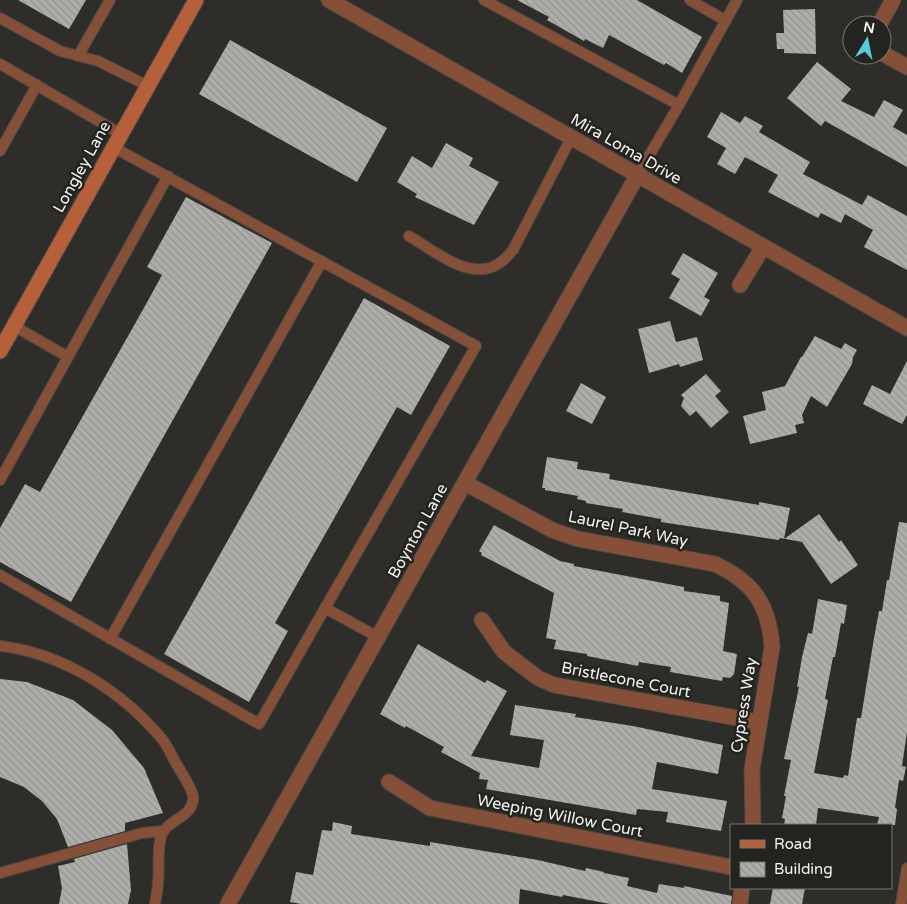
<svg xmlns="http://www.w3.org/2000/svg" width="907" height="904" font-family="'Varela Round',sans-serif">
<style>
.building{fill:url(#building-back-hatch)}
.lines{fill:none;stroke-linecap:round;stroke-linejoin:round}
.service-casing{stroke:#4a4945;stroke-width:12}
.minor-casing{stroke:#4a4945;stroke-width:17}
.tertiary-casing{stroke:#4a4945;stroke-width:17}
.secondary-casing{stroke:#4a4945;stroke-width:17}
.service{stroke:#854f38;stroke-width:10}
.minor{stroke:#854f38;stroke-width:15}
.tertiary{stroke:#854f38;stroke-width:15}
.secondary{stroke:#b5603b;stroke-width:15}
.labels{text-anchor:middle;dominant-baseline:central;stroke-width:5;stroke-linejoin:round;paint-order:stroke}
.street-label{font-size:16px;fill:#f4f4f1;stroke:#24231f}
</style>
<defs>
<pattern id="building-back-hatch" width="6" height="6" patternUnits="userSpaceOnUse" patternTransform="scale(1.25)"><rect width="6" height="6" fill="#afada9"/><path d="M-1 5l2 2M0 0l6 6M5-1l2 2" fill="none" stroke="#969491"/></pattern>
</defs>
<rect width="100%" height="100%" fill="#2e2d29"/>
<!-- building -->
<g class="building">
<path d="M18,0H86L69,29Z"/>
<path d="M517,0H637L702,37L682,73L666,63L664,65L609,35L603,48L585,39L584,41L547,20L549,17Z"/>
<path d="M815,9L816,54L784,53V49H777L776,33H784L783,10Z"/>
<path d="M230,40L387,128L357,182L199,94Z"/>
<path d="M817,62L851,89L841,101L874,117L884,100L903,110L893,127L907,135V167L825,121L821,126L787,98Z"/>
<path d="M721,112L740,123L745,116L763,126L759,132L810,162L803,174L862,205L868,195L907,216V270L864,247L873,230L845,214L841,223L821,213L818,218L768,192L778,175L745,157L735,174L717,164L726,148L707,137Z"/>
<path d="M446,143L473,158L469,166L499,182L474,225L415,197L417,194L397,182L412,156L432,168Z"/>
<path d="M186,197L272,243L71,602L0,562V528L25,484L40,492L145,306L162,275L147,267Z"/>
<path d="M683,253L718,273L704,297L710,300L701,316L669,298L680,279L671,274Z"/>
<path d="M364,298L450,346L411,415L397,407L275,623L288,631L249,702L164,654Z"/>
<path d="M670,321L676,342L697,337L703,360L680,367L679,364L649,373L638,329Z"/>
<path d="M815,336L841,349L845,343L857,350L853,357L852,364L827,407L811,396L802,415L804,423L795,425L797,433L750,444L743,416L766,410L762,392L785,386L801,357H802Z"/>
<path d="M907,361V415L902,424L863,404L872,385L890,394Z"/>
<path d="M706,374L721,391L715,396L729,412L711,428L696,411L690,416L681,406L684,398L681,395Z"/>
<path d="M581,383L606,397L592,424L566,411Z"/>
<path d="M547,457L578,462L577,469L610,474L609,479L759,505V502L790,508L784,539L819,514L839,542L841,540L858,565L831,584L802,542L780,538L779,540L661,522V519L622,512L623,509L586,503V501L577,499L578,496L545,490V488H542Z"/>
<path d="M899,522L907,523V732L902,766L906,767L903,781L899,780L895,808L897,809L895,825H877L879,817L818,808L816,825H784L785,819L782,818L786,796H784L791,760L784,759L799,687H797L802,657L808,633L812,634L818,599L847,605L844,624L841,623L835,657H833L825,699L828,700L814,773L843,778L844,775L848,776L857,718H861L874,638L879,611H882L887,580H889Z"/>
<path d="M494,525L560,561L574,564V566L684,587V591L720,596V601L729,603L723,651L737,654L734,674L730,678L723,677L722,681L670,672L671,667L639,662L638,666L587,656V654L554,649L556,640L546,638L554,593L481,555L482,553L479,551Z"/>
<path d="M418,644L485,683L487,680L507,691L471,756L539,768L544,740L510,735L515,705L576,714L575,717L633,726L723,745L718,774L657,762L652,789L727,801L721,831L666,822L668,812L637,809L636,815L486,789L488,780L479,779L480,773L441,752L444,747L406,726L405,728L380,714Z"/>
<path d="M0,679L27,682L73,700L112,730L144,768L163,813L125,823V831L68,847L57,819L42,801L24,787L0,777Z"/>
<path d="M333,822L352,826L351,834L430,846V842L538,860L585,871L586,868L604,872V873L629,878L627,886L657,893L659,884L684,888V886L732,896L731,904H610L563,895L562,897L520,889L519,904H301L290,902L296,872L313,875L322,830L332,831Z"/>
<path d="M127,844L131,890L128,904H59L62,888L58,866L75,862L74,859Z"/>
<path d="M773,888H805L802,904H770Z"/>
</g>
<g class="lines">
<!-- service casing -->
<g class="service-casing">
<g id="service">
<path d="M484,0L679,105"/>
<path d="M690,0L726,21"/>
<path d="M0,18L60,51L98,61L148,86"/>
<path d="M78,56L110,0"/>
<path d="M0,64L121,134"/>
<path d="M113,147L476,346L325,608"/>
<path d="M0,151L37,85"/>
<path d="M637,176L679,105L737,0"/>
<path d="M409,236C433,250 470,282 498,264C504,261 508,255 513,250L571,138"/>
<path d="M14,326L68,357"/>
<path d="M0,480L168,176"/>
<path d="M0,575L259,724L325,608L378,637"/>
<path d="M110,639L322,261"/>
<path d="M0,646C62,653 122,691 162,739C168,746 172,757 177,765C182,774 191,786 193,796C195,816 170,819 163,832C156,844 160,868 158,881C158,889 156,897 155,904"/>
<path d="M0,873L142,833L163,831"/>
<path d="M901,904L907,868"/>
</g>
</g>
<!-- minor casing -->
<g class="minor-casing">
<g id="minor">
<path d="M879,25L893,0"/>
<path d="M882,53L907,67"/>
<path d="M740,285L763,247"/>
<path d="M465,483L552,530L578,539L715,564C753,582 769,604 772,647L752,769L753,825"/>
<path d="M482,620L504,652L538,678L554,685L759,722"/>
<path d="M389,782L430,808L731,867"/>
<path d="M228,904L637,176"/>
<path d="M740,904L742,888"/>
</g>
</g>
<!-- tertiary casing -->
<g class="tertiary-casing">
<path id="tertiary" d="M329,0L907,328"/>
</g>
<!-- secondary casing -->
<g class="secondary-casing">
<path id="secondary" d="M0,351L196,0"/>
</g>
<!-- service -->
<use href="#service" class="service"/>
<!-- minor -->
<use href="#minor" class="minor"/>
<!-- tertiary -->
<use href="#tertiary" class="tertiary"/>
<!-- secondary -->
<use href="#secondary" class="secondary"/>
</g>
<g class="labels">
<!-- street labels -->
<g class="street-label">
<text transform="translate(626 149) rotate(30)">Mira Loma Drive</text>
<text transform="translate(82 167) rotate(-61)">Longley Lane</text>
<text transform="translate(628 529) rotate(12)">Laurel Park Way</text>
<text transform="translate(418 531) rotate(-61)">Boynton Lane</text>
<text transform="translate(626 680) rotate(11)">Bristlecone Court</text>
<text transform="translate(744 705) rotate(-81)">Cypress Way</text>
<text transform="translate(560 816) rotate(11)">Weeping Willow Court</text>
</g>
</g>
<!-- legend -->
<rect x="730" y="824" width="162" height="65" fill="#24231f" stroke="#777773"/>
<rect x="740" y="840" width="25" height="8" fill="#b5603b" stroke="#777773"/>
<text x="774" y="849" font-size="15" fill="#f4f4f1">Road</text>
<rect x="740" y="862" width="25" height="15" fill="url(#building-back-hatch)" stroke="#777773"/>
<text x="774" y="874" font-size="15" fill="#f4f4f1">Building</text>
<!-- north arrow -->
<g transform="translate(867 40) rotate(10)"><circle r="24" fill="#24231f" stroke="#777773"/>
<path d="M0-4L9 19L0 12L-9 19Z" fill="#52ccd6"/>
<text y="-8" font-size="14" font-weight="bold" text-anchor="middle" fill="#f4f4f1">N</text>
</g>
</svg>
